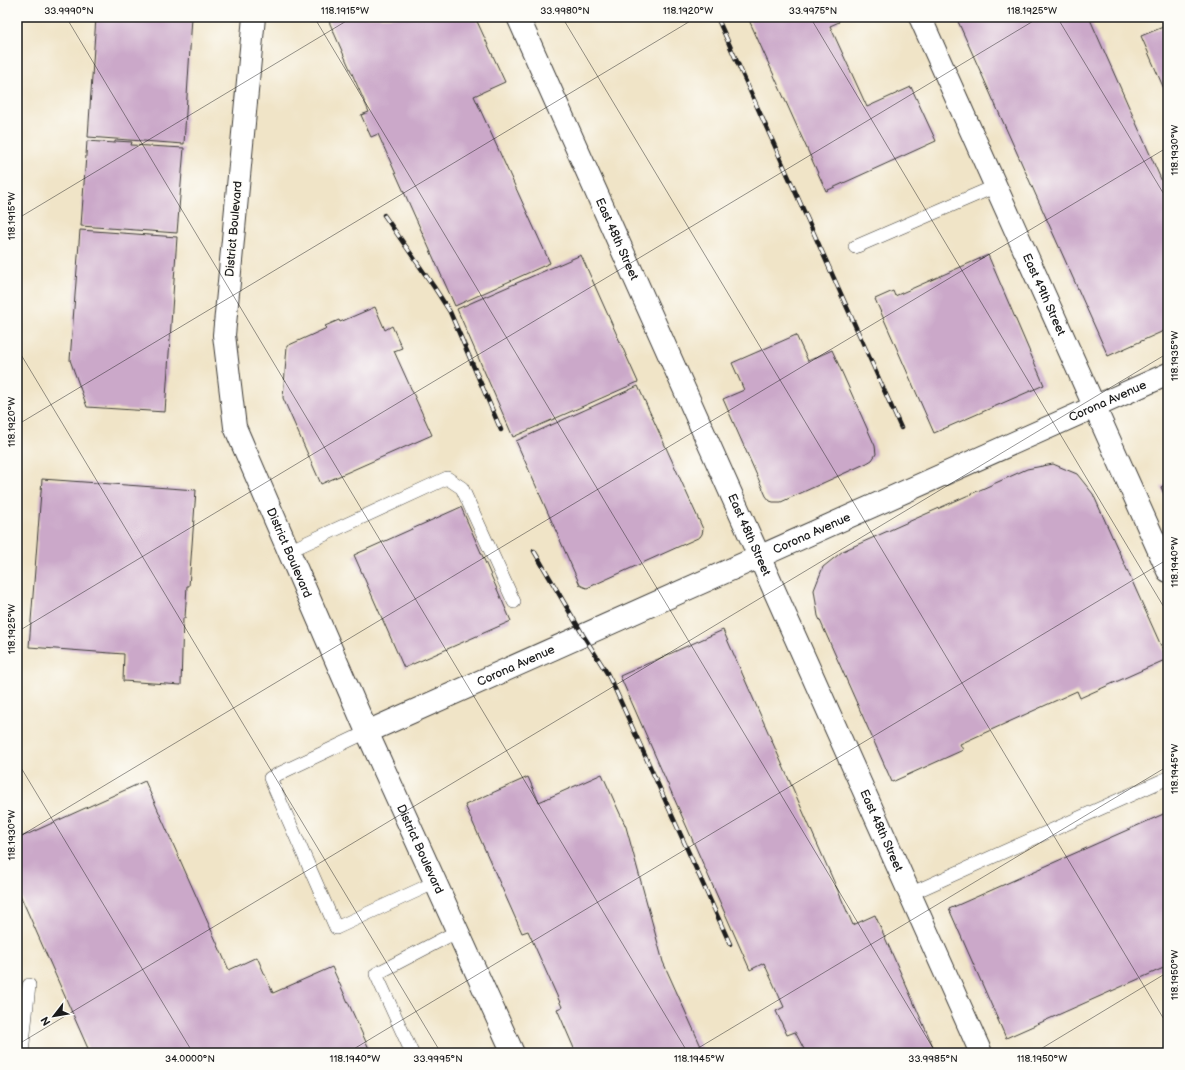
<svg xmlns="http://www.w3.org/2000/svg" width="1185" height="1070" font-family="'Balsamiq Sans',sans-serif">
<style>
.building{fill:#cba8c9}
.lines{fill:none;stroke-linecap:round;stroke-linejoin:round}
.lane-casing{stroke:#3c3a36;stroke-width:14}
.street-casing{stroke:#3c3a36;stroke-width:24}
.secondary-casing{stroke:#3c3a36;stroke-width:24}
.lane{stroke:#fff;stroke-width:13}
.street{stroke:#fff;stroke-width:22}
.secondary{stroke:#fff;stroke-width:22}
.rail-casing{stroke:#1c1c1c;stroke-width:4.5}
.rail{stroke:#fdfcf7;stroke-width:3;stroke-dasharray:9;stroke-linecap:butt}
.ticks{fill:none;stroke:#1c1c1c;stroke-width:1;stroke-opacity:0.45}
.labels{text-anchor:middle;dominant-baseline:central;stroke-width:3;stroke-linejoin:round;paint-order:stroke}
.street-label{font-size:12px;fill:#1c1c1c;stroke:#fdfcf7}
.neatline{fill:none;stroke:#1c1c1c;stroke-width:1.5}
.ticks-label{font-size:10px;text-anchor:middle;fill:#1c1c1c}
</style>
<rect width="100%" height="100%" fill="#fdfcf7"/>
<filter id="ink" filterUnits="userSpaceOnUse"><feTurbulence type="fractalNoise" baseFrequency=".025" numOctaves="2"/><feDisplacementMap in="SourceGraphic" scale="8" xChannelSelector="R" yChannelSelector="G"/><feConvolveMatrix kernelMatrix="1 2 1 2 8 2 1 2 1" color-interpolation-filters="sRGB"/></filter>
<filter id="wash" filterUnits="userSpaceOnUse"><feTurbulence type="fractalNoise" baseFrequency=".012" numOctaves="4" result="noise"/><feDisplacementMap in="SourceGraphic" scale="16" xChannelSelector="R" yChannelSelector="G"/><feGaussianBlur stdDeviation="0.9" result="paint"/><feColorMatrix in="noise" values="0 0 0 0 0 0 0 0 0 0 0 0 0 0 0 0 0 1.4 0 .05"/><feComposite in="paint" operator="in"/></filter>
<g filter="url(#wash)">
<rect width="100%" height="100%" fill="#f0e4c7"/>
<g id="blocks">
<!-- building -->
<g class="building">
<path d="M96,17H192L184,144L88,137Z"/>
<path d="M327,17H475L505,82L474,96L550,263L455,306L378,134L371,137L361,115L369,112Z"/>
<path d="M756,17H837L839,22L830,26L867,107L911,87L936,141L826,191L749,20Z"/>
<path d="M956,17H1089L1168,195V329L1108,356Z"/>
<path d="M1168,25V98L1141,36Z"/>
<path d="M87,141L115,143V141L132,142L131,145L184,148L177,233L81,226Z"/>
<path d="M80,230L177,237L165,412L87,407L70,360Z"/>
<path d="M581,255L638,382L513,437L457,309Z"/>
<path d="M988,255L1044,385L934,433L875,299L893,291L895,296Z"/>
<path d="M375,307L385,330L392,326L402,348L394,351L432,435L321,484L283,398L287,346L327,328L325,326L339,320L340,322Z"/>
<path d="M796,335L808,361L832,350L875,446L876,454L872,460L867,463L781,502H773L770,501L766,496L723,399L744,390L732,363Z"/>
<path d="M638,386L703,529L702,534L700,537L587,588L584,587L580,585L516,441Z"/>
<path d="M1053,464L1077,474L1093,494L1167,659L1080,698L1077,691L960,744L963,750L892,782L818,616L814,590L823,567L843,551L1027,469Z"/>
<path d="M42,479L196,490L189,586H187L185,618H183L181,685L123,681L124,654L29,647Z"/>
<path d="M1168,483V503L1161,487Z"/>
<path d="M461,507L511,621L404,668L354,555Z"/>
<path d="M723,630L853,925L875,915L936,1053H806L795,1032L787,1035L776,1011L784,1007L764,963L750,970L620,676Z"/>
<path d="M602,774L626,827L663,962L704,1053H576L557,1009L562,1007L528,931L522,933L465,805L528,777L539,802Z"/>
<path d="M145,781L229,970L257,957L273,993L332,967L371,1053H90L17,888V839Z"/>
<path d="M1168,812V966L1006,1038L949,909Z"/>
</g>
</g>
</g>
<g filter="url(#ink)">
<use href="#blocks" fill-opacity="0" stroke="#3c3a36" stroke-width="1"/>
<g class="lines">
<!-- lane casing -->
<g class="lane-casing">
<g id="lane">
<path d="M855,247L996,186"/>
<path d="M289,551L447,478L462,488L514,602"/>
<path d="M367,732L270,778L336,928L436,882"/>
<path d="M910,894L1168,778"/>
<path d="M22,1053L29,985"/>
<path d="M412,1053L376,974L458,931"/>
</g>
</g>
<!-- street casing -->
<g class="street-casing">
<g id="street">
<path id="s1" d="M518,17L981,1053"/>
<path id="s2" d="M920,17L1168,571"/>
<path id="s3" d="M367,732L1168,374"/>
</g>
</g>
<!-- secondary casing -->
<g class="secondary-casing">
<g id="secondary">
<path id="s4" d="M254,17L224,335L235,427L367,732L513,1053"/>
</g>
</g>
<!-- lane -->
<use href="#lane" class="lane"/>
<!-- street -->
<use href="#street" class="street"/>
<!-- secondary -->
<use href="#secondary" class="secondary"/>
<!-- rail casing -->
<g class="rail-casing">
<g id="rail">
<path d="M717,17L901,428"/>
<path d="M384,215L434,287L450,312L501,430"/>
<path d="M534,551L583,635L607,673L615,689L730,944"/>
</g>
</g>
<!-- rail -->
<use href="#rail" class="rail"/>
</g>
</g>
<!-- ticks -->
<path class="ticks" d="M66,17L688,1053M314,17L936,1053M562,17L1168,1026M810,17L1168,614M1057,17L1168,201M17,219L353,17M17,348L441,1053M17,425L697,17M17,632L1040,17M17,761L193,1053M17,838L1168,147M17,1045L1168,353M347,1053L1168,559M690,1053L1168,766M1034,1053L1168,972"/>
<g class="labels">
<!-- street labels -->
<g class="street-label">
<text transform="translate(234 229) rotate(-85)">District Boulevard</text>
<text stroke="none"><textPath href="#s1" startOffset="243">East 48th Street</textPath></text>
<text stroke="none"><textPath href="#s2" startOffset="304">East 49th Street</textPath></text>
<text stroke="none"><textPath href="#s3" startOffset="811">Corona Avenue</textPath></text>
<text stroke="none"><textPath href="#s3" startOffset="487">Corona Avenue</textPath></text>
<text stroke="none"><textPath href="#s1" startOffset="567">East 48th Street</textPath></text>
<text stroke="none"><textPath href="#s4" startOffset="549">District Boulevard</textPath></text>
<text stroke="none"><textPath href="#s3" startOffset="163">Corona Avenue</textPath></text>
<text stroke="none"><textPath href="#s1" startOffset="891">East 48th Street</textPath></text>
<text stroke="none"><textPath href="#s4" startOffset="873">District Boulevard</textPath></text>
</g>
</g>
<!-- margin -->
<rect width="1185" height="1070" fill="none" stroke="#fdfcf7" stroke-width="44"/>
<!-- north arrow -->
<g transform="translate(54 1016) rotate(239)" stroke="#fdfcf7" stroke-width="3" paint-order="stroke">
<path d="M0-3L7 15L0 10L-7 15Z" fill="#1c1c1c"/>
<text y="-6" font-size="11" font-weight="bold" text-anchor="middle" fill="#1c1c1c">N</text>
</g>
<rect x="22" y="22" width="1141" height="1026" class="neatline"/>
<g class="ticks-label">
<text x="69" y="14">33.9990°N</text>
<text x="345" y="14">118.1915°W</text>
<text x="565" y="14">33.9980°N</text>
<text x="688" y="14">118.1920°W</text>
<text x="813" y="14">33.9975°N</text>
<text x="1032" y="14">118.1925°W</text>
<text transform="translate(1174 150) rotate(-90)" y="4">118.1930°W</text>
<text transform="translate(11 216) rotate(-90)" y="4">118.1915°W</text>
<text transform="translate(1174 356) rotate(-90)" y="4">118.1935°W</text>
<text transform="translate(11 422) rotate(-90)" y="4">118.1920°W</text>
<text transform="translate(1174 562) rotate(-90)" y="4">118.1940°W</text>
<text transform="translate(11 629) rotate(-90)" y="4">118.1925°W</text>
<text transform="translate(1174 769) rotate(-90)" y="4">118.1945°W</text>
<text transform="translate(11 835) rotate(-90)" y="4">118.1930°W</text>
<text transform="translate(1174 975) rotate(-90)" y="4">118.1950°W</text>
<text x="190" y="1062">34.0000°N</text>
<text x="355" y="1062">118.1940°W</text>
<text x="438" y="1062">33.9995°N</text>
<text x="699" y="1062">118.1945°W</text>
<text x="933" y="1062">33.9985°N</text>
<text x="1042" y="1062">118.1950°W</text>
</g>
</svg>
